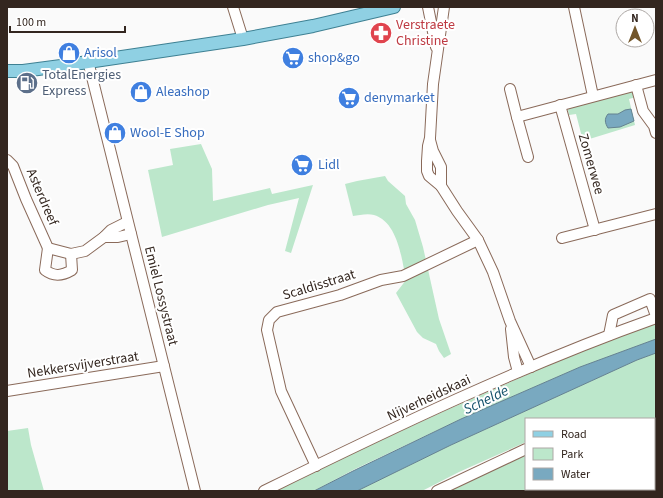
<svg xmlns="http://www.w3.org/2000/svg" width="663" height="498" font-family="'Source Sans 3',sans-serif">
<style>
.green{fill:#bce7cb}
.water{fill:#79a9c0;stroke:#648290}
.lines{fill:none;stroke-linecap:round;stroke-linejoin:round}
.stream{stroke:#648290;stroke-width:2.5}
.minor-casing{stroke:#8a6a5a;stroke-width:12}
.major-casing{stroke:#3e8093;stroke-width:14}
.minor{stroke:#fff;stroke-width:10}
.major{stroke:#8fd0e3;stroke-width:12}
.labels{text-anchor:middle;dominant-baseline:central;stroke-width:4;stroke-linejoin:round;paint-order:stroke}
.health-label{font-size:14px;fill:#be3a42;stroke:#fff;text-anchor:start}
.shop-label{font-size:14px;fill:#366cbe;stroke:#fff;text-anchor:start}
.service-label{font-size:14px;fill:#4e5e75;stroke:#fff;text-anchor:start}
.street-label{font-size:14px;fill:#33261f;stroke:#fff}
.water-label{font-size:15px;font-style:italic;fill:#13526b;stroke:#fff}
</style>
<rect width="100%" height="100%" fill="#fafafa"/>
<!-- green -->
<g class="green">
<path d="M633,91L636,97L629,99L635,125L583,141L576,114L569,115L568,110L569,108Z"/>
<path d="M201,144L212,169L213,201L270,188L272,194L313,185L291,253L285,251L299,198L268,205L162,237L148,170L173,165L170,149Z"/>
<path d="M385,176L388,181L405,196L406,204L415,220L423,247L439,319L451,354L444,358L439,351L436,344L423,338L417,332L396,293L406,280C402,260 398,222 374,215C368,213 359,215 353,216L345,184L357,181Z"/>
<path d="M656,323V339L580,367L461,419L353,470L314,491H273C348,455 423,420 499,387C551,364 602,342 656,323Z"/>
<path d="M656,353V488L652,491H446L526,452V489H654V419H526V442L459,472L422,491H357L451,445L637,360Z"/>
<path d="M28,428L31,445L44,491H7V431Z"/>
</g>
<!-- water -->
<g class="water">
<path d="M631,109L634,121L620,127L608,128C605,123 604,119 608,114H618L625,110Z"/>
<path d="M656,339V353L637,360L451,445L357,491H314L353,471L461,419L580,367Z"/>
</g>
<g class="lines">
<!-- stream -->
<path class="stream" d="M563,489L564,491"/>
<!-- minor casing -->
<g class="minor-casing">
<g id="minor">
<path d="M233,7L243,39"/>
<path d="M428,7L436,47"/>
<path d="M444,7L433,84L430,138L428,146L427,161V171L429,176L441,186L457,211L478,240L493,272L510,321L531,367"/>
<path d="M574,7L593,96"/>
<path d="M88,61L195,491"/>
<path d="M636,85L643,111L654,126L656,133"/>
<path d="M510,89L517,117"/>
<path d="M560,105L595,230"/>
<path d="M430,140L433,151L441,167V186"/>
<path d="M528,157L517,117L656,80"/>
<path d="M7,160L13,166L26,199L48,248L71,254L85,251L104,237L111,230L127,222"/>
<path d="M104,237H118L131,234"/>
<path d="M562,238L656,214"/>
<path d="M48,248L45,270C54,277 62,276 72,270L71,254"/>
<path d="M511,329L514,357L518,372"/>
<path d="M609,335L613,315L650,299L656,316"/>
<path d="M7,391L164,366"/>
<path d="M316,466L281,391L267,330L269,320L277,312L340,295L381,280L403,276L478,240"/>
<path d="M549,489L550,491"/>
<path d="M264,491C392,428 521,366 656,318"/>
<path d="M437,491L526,449"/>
</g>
</g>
<!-- major casing -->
<g class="major-casing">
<path id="major" d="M7,71H23L61,66L243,39L313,26L394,7"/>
</g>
<!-- minor -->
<use href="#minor" class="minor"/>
<!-- major -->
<use href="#major" class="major"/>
</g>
<!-- icons -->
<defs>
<g id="pharmacy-disc" transform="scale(1.15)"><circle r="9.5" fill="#e0444e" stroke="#fff"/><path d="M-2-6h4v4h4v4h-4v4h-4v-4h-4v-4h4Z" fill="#fff"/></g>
<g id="shop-disc" transform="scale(1.15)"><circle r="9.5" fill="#3f7fe0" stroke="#fff"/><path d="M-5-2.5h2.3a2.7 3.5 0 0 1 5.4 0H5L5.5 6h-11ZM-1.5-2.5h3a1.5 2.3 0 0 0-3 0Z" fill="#fff"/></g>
<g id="supermarket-disc" transform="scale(1.15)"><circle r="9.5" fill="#3f7fe0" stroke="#fff"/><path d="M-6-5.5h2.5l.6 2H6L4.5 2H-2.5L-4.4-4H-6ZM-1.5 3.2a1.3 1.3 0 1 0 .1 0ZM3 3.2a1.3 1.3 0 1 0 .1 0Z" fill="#fff"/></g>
<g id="fuel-disc" transform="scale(1.15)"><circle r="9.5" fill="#5c6f8a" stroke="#fff"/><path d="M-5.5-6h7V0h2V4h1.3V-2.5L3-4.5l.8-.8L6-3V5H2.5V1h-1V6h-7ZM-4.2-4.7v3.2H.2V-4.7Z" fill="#fff"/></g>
</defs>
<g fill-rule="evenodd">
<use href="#pharmacy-disc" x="381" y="33"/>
<use href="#shop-disc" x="69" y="53"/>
<use href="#supermarket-disc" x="293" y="58"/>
<use href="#fuel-disc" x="27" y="83"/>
<use href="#shop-disc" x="141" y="92"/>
<use href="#supermarket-disc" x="349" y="98"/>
<use href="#shop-disc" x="115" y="133"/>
<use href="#supermarket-disc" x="302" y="165"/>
</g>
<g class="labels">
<!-- health labels -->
<g class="health-label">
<text x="396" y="25">Verstraete<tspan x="396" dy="16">Christine</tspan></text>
</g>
<!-- shop labels -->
<g class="shop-label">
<text x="84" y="53">Arisol</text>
<text x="308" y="58">shop&amp;go</text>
<text x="156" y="92">Aleashop</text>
<text x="364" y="98">denymarket</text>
<text x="130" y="133">Wool-E Shop</text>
<text x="318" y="165">Lidl</text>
</g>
<!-- service labels -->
<g class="service-label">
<text x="42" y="75">TotalEnergies<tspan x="42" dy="16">Express</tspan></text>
</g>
<!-- street labels -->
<g class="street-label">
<text transform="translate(591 164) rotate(74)">Zomerwee</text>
<text transform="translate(42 197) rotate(67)">Asterdreef</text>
<text transform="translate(319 285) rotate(-17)">Scaldisstraat</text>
<text transform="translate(161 296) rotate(76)">Emiel Lossystraat</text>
<text transform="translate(83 365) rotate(-9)">Nekkersvijverstraat</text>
<text transform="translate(429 398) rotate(-25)">Nijverheidskaai</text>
</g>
<!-- water labels -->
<g class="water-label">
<text transform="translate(486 400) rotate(-26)">Schelde</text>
</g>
</g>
<!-- border -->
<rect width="663" height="498" fill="none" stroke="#33261f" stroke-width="16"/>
<!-- legend -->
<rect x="525" y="418" width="130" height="72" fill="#ffffff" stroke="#ada8a5"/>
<rect x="533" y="431" width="20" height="6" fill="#8fd0e3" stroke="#ada8a5"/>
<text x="561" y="438" font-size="12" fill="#33261f">Road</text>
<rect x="533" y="448" width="20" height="12" fill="#bce7cb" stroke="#ada8a5"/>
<text x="561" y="458" font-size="12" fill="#33261f">Park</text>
<rect x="533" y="468" width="20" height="12" fill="#79a9c0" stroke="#ada8a5"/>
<text x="561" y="478" font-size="12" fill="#33261f">Water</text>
<!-- north arrow -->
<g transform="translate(635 28)"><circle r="19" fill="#ffffff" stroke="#ada8a5"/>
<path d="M0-3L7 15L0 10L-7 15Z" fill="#73562a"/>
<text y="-6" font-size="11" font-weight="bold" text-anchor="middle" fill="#33261f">N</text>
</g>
<!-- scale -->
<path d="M10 26v6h115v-6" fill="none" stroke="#33261f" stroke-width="2"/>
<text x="16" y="26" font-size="12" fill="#33261f" stroke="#ffffff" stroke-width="3" paint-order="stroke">100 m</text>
</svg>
